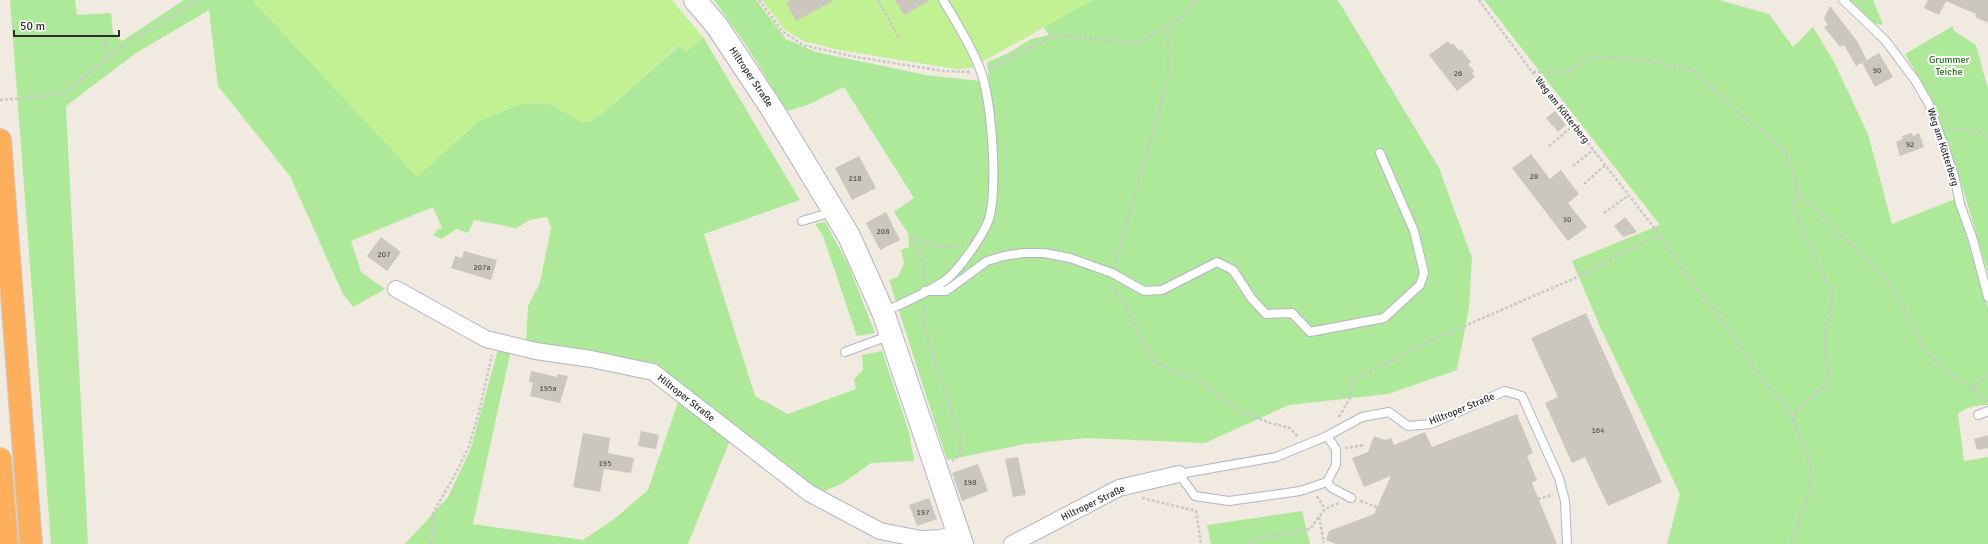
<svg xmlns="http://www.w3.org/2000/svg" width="1988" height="544" font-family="Signika,sans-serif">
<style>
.green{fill:#aee999}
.pitch{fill:#c2f194}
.building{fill:#cbc7bf}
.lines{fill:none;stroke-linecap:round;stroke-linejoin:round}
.lane-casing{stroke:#b4b5c2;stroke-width:10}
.street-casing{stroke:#b4b5c2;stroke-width:18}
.secondary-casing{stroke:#b4b5c2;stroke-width:24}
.highway-casing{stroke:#c9c9c9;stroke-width:24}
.path{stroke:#c9c9c9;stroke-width:2.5;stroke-dasharray:3 2;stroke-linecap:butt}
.lane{stroke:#fff;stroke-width:8}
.street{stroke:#fff;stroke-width:16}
.secondary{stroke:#fff;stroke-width:22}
.highway{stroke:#ffaf5b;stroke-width:22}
.labels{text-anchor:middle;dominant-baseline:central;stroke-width:4;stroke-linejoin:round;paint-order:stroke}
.number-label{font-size:8px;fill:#555452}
.park-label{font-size:10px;fill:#227216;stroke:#fff}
.street-label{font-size:10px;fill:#2e2e2e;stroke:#fff}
</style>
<rect width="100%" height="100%" fill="#f0eae0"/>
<!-- green -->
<g class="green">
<path d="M10,0H75L77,15L111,13L113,33L122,41L184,0H256L254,2L417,176L479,121L520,104L548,103L583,122L590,121L605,111L680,45L686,52L703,37L800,200L704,234L755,396L788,414L856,389L854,379L863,370L862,355L882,351L909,432L914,461L871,463L843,483L815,495L730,440L688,544H405L448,497L471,448L498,349L511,350L473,524L583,540L613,520L648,490L679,399L652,376L526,344L528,306L540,283L551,228L547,217L530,220L516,228L474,220L468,233L457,229L441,239L433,235L437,230L442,228L433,207L351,241L361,272L385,289L353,307L343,294L290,176L218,86L209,10L136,53L66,106L88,544H51Z"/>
<path d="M714,0H756L786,39L816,52L926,75L989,82L987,62L1007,54L1031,39L1049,35L1043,27L1093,0H1338L1439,168L1472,258L1469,308L1457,370L1388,394L1289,405L1205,443L1087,438L1025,444L947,460L889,280L898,277L904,263L901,250L909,247L908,233L894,212L914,198L844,87L808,105L787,111L746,45Z"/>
<path d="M1484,0H1719L1769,14L1793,47L1813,27L1834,62L1868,134L1892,224L1955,199L1988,308V405C1977,405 1967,406 1958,414L1964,461L1988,457V544H1667L1680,494L1601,329L1572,261L1660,225Z"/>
<path d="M1849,0H1873L1883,25L1871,23Z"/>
<path d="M1953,26V30L1976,45L1988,89V273C1965,198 1947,121 1905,54Z"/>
<path d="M825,222L848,264L875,333L857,336L823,236L815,224Z"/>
<path d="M1302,511L1310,544H1211L1207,525Z"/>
</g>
<!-- pitch -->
<g class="pitch">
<path d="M256,0H672L703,37L686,52L679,45L605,111L590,121L583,122L548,103L521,104L479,121L417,177L254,2Z"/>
<path d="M762,0H1093L971,68L956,69L839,50L803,41L784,29Z"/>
</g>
<!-- building -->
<g class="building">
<path d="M792,0H835L796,21L786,3Z"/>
<path d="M895,0H931L904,15Z"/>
<path d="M1928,0H1988V23L1975,17L1976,14L1946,1L1939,15L1924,8Z"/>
<path d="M1830,6L1857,41L1867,60L1856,66L1844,45L1840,47L1824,27L1828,25L1824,18Z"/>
<path d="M1448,41L1451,45L1453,43L1459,51L1461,49L1466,56L1471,62L1468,64L1474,71L1472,73L1475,77L1457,91L1429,55Z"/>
<path d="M1879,53L1893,77L1875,87L1862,63Z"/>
<path d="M1555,111L1566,125L1558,132L1546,118Z"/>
<path d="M1912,133L1913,136L1919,133L1924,147L1900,156L1896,142L1903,139L1902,136Z"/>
<path d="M1531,154L1550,179L1561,170L1579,194L1568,203L1587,227L1568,241L1512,168Z"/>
<path d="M859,156L876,188L852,200L835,168Z"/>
<path d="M886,212L900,240L880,250L866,223Z"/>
<path d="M1625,217L1637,232L1623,237L1614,226Z"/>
<path d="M381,237L401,252L387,271L367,256Z"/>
<path d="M464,251L497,260L491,280L451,268L455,256L462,258Z"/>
<path d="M1586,313L1662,482L1608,506L1585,457L1572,463L1545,403L1558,397L1531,338Z"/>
<path d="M531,371L557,377V374L568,376L560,403L530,396L533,383L529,382Z"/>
<path d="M1517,414L1533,453L1527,456L1537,480L1532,483L1557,544H1336L1326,540L1329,531L1374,514L1391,476L1364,487L1352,458L1368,452L1374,436L1385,440L1391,438L1394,445L1425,432L1432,447Z"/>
<path d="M641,431L659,435L656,449L638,446Z"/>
<path d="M583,433L610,438L608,453L634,458L631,473L604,469L600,492L573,487Z"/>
<path d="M1988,435V448L1977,450L1974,439Z"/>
<path d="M1018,457L1026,495L1013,497L1005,459Z"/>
<path d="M978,464L988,491L962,501L952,473Z"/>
<path d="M929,498L937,519L917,526L909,505Z"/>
</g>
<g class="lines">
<!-- lane casing -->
<g class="lane-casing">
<g id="lane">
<path d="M1843,0L1885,40L1915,80L1929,104L1954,175L1960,204L1973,240L1988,297"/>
<path d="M802,221L832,212"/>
<path d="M925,291H946L987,261L1004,256L1023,253H1044L1070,258L1112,273L1144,291L1162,290L1217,262L1233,270L1252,299L1266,314L1292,313L1310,332L1384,318L1420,285L1424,273L1414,231L1380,153"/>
<path d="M883,312C904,303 924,294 943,282C958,272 983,236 989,219C998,187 992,101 980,69C971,45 956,22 943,0"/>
<path d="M845,352L891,335"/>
<path d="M1978,415L1988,411"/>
<path d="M1327,436L1336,449V465L1327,482L1300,491L1229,501L1195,496L1179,474L1276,457L1327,436L1362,417L1389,412L1408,426L1431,424L1505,391L1522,396L1559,478L1565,501L1567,544"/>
<path d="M1327,482L1332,488L1351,498"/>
</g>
</g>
<!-- street casing -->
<g class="street-casing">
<g id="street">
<path d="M396,289L486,339L536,351L591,359L653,372L809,493L880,531L921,539L942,538L958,533"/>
<path d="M1012,544L1119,488L1179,474"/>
</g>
</g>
<!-- secondary casing -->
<g class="secondary-casing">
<path id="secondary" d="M695,0L717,26L772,109L849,236L883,312L962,544"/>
</g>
<!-- highway casing -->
<g class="highway-casing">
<g id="highway">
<path d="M0,140L31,544"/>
<path d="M0,459L7,544"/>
</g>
</g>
<!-- path -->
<g class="path">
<path d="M759,0L782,31L803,45L856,57L943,71L971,72"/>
<path d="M878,0L899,38"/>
<path d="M1479,0L1532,72L1660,235L1685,273L1730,331L1763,381L1785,404L1794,421L1811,466L1809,491L1791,544"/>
<path d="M103,35L109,56"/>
<path d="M989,69L1050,37V35L1139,43L1183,16L1197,0"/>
<path d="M1533,72L1564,73L1595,56L1650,61L1693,70L1744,118L1768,135L1786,153L1795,178L1797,194"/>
<path d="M0,100L48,96L68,90L122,46L198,0"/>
<path d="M1948,129C1962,128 1975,130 1988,137"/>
<path d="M1549,146L1574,125"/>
<path d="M1573,166L1593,150"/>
<path d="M1584,184L1605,165"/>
<path d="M1604,213L1629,195"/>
<path d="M1115,263L1168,80V26"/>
<path d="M924,281L923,264L912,237L939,246L960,247"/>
<path d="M1110,285L1126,305L1137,332L1153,361L1174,372L1193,377L1239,410L1270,423L1290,428L1298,437"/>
<path d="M925,304L924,327L960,436L961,453L952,461"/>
<path d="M1972,389L1988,375"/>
<path d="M1339,417L1350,398L1349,383L1430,341L1575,278L1660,235"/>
<path d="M1794,421L1797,409L1826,385L1829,373L1825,349L1826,325L1831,314L1832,291L1820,269L1792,205L1798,194L1814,206L1833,229L1854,246L1882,275L1895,292L1926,352L1949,373L1965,382L1987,401"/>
<path d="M1345,448L1365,445"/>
<path d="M1317,496L1325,509"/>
<path d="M1142,498L1196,511L1201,544"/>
<path d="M1538,499L1553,495"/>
<path d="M1360,501L1377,507"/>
<path d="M1319,517L1324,543"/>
<path d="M430,544L433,537V513L455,475L469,446L479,412L492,355"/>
<path d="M1249,544L1259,538L1310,529L1325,509L1339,503"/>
</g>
<!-- lane -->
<use href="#lane" class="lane"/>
<!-- street -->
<use href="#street" class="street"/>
<!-- secondary -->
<use href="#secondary" class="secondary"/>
<!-- highway -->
<use href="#highway" class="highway"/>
</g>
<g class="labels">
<!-- number labels -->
<g class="number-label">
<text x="1877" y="70">90</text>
<text x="1458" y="73">26</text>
<text x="1910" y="144">92</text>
<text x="1534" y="176">28</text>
<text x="855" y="178">218</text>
<text x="1567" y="219">30</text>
<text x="883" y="231">208</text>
<text x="384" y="254">207</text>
<text x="482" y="267">207a</text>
<text x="548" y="388">195a</text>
<text x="1598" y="430">164</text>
<text x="605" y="463">195</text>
<text x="970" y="482">198</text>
<text x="923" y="512">197</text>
</g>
<!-- park labels -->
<g class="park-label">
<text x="1949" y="60">Grummer<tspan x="1949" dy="12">Teiche</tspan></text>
</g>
<!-- street labels -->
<g class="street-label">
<text transform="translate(751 77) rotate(56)">Hiltroper Straße</text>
<text transform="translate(1562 110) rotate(52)">Weg am Kötterberg</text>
<text transform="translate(1943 147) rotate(72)">Weg am Kötterberg</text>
<text transform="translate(686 398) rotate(38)">Hiltroper Straße</text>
<text transform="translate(1462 409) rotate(-22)">Hiltroper Straße</text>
<text transform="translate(1093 503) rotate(-26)">Hiltroper Straße</text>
</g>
</g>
<!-- scale -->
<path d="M14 30v6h105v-6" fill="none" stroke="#2e2e2e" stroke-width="2"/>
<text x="20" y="30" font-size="12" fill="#2e2e2e" stroke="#ffffff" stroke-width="3" paint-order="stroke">50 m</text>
</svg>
